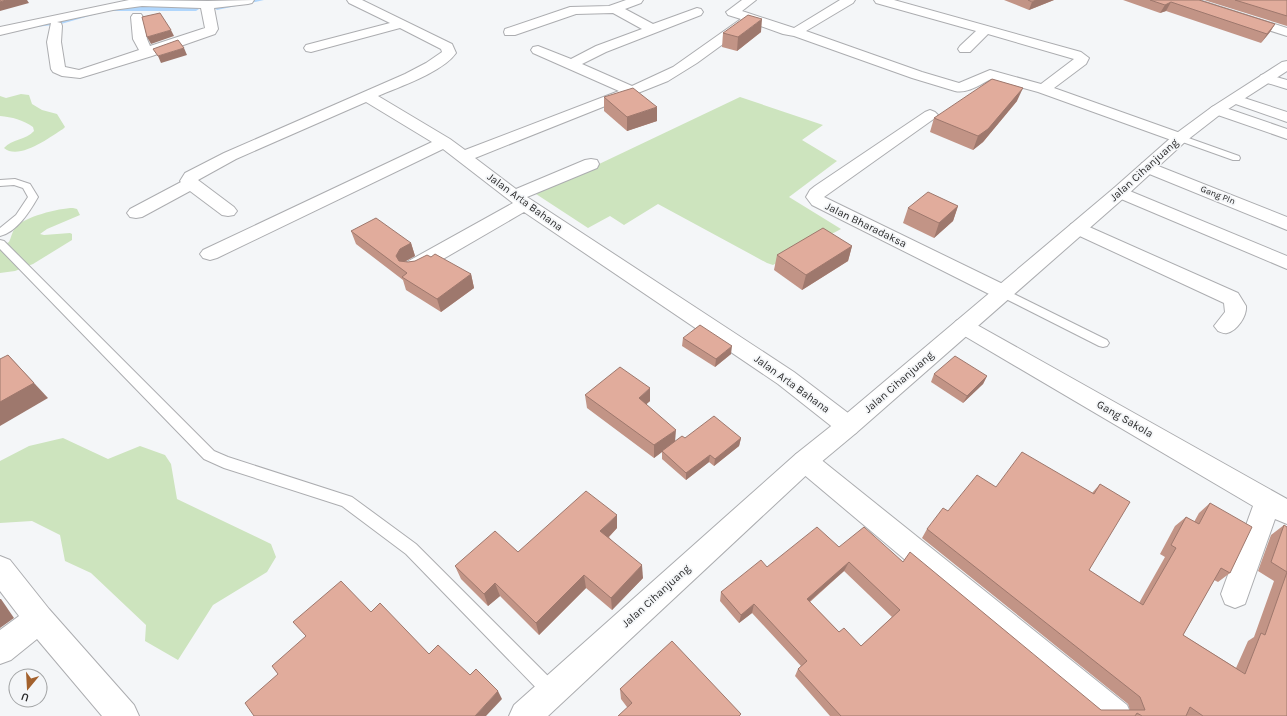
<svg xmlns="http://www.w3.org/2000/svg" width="1287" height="716" font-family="Karla,sans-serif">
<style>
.green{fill:#cde4be}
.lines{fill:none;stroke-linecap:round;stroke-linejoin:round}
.stream{fill:#b0d6fc;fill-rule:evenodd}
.service-casing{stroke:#acadb0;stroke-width:2}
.minor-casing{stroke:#acadb0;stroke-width:2}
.tertiary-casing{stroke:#acadb0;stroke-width:2}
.secondary-casing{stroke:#acadb0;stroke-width:2}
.service{fill:#fff;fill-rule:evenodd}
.minor{fill:#fff;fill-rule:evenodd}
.tertiary{fill:#fff;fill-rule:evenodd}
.secondary{fill:#fff;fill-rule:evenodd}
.wall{fill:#c29486;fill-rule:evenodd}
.shaded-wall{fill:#9e786d}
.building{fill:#e1ac9c;stroke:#9e786d;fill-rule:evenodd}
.labels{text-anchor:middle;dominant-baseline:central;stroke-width:3.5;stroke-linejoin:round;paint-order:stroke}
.far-street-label{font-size:9px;fill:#282829;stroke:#f4f6f8}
.street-label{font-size:11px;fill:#282829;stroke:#f4f6f8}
</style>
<rect width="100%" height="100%" fill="#f4f6f8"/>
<!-- green -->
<g class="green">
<path d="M21,94L29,95L32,104L42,110L57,114L65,127L63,129C50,137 19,161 4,148C12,139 26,140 34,131L33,127C23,120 12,117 0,116V96L6,98Z"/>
<path d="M740,97L823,125L802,140L837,161L789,197L841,229L773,265L767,263L658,204L624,225L610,216L588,228L536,194Z"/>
<path d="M73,208L77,209L80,215L47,229L40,234L44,235L70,233L72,234V240L33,264L15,271L0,273V247L9,242C11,238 12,232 15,228C23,217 59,208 73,208Z"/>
<path d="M63,438L108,459L140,446L165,455L171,464L177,499L271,544L276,557L267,572L213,605L178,660L145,641L146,625L91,573L65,561L60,535L32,521L0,523V461L29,446Z"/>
</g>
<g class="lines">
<!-- stream -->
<g class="stream">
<path d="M254,0H264L217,10L214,8Z"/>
<path d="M154,6L196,7L199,9L196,11H113L110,9L113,7Z"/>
<path d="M94,11L97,13L96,14L61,24L36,27L33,25L61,20Z"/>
</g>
<!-- service casing -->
<g class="service-casing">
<g id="service">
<path d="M1180,135L1239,156L1240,158L1239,160H1233L1177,140L1176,138L1177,136Z"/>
<path d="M15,179L30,184L38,197C30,211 17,232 0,236V228L16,215L28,197L23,188L14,185L0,186V180Z"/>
<path d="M0,240L4,241L214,451L228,457L352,497L416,544L558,686L561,692L558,698L552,701L546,698L406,554L342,506L224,468L204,459L0,249Z"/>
<path d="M1002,288L1107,340L1109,343L1107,346L1103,347L1099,346L998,295L996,292L998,289Z"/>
</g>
</g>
<!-- minor casing -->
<g class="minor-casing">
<g id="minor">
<path d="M129,0L208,1L254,0L252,3L248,4L214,8L218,29L215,34L152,56L80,78L62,76L53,72L51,69L47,42L51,23L0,35V27ZM142,6L201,8L205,28L150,46L147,39L143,17L141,14H133L131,17L133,39L139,50L79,70L65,67L61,42L62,26L61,23L57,22L113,10Z"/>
<path d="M347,0H362L452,44L456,53C443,72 399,87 378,96L450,139L465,150L619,91L533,53L531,50L533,47L538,46L571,59L596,46L642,29L613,13L576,14L515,35H505L504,32L505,29L570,7L609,6L626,0H643L641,3L625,9L653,24L697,8L701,9L703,12L701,15L606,52L582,64L632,86L673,67L741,19L728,15L726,12L742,0H756L742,11L794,28L840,0H855L853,3L806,31L922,72L959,83L990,70L1041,84L1074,59L988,34L970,52H960L958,49L960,46L976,31L876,3L874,0H894L1081,52L1089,58L1086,64L1054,88L1186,135L1188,138L1186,141L1180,143L1174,141L1038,92L991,79C981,84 967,94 955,91L912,78L794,36L783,34L752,23L697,63L668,81L475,158L516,189L585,160L591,159L597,160L599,164L597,168L527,197L794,372L856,419L860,426L856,433L848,436L840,433L778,384L524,212L419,273L412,274L405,273L402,268L405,263L513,203L443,149L217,258L210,260L203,258L200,254L203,250L432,142L366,102L236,159L198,180L234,207L237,211L234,215L228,216L222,215L190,191L142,217L136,218L130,217L127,213L130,209L181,182L180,181L185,173L224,153L405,74L426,63L442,52L441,49L400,28L311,52L306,51L304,48L306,45L390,23L349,3Z"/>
<path d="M1266,74L1287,80V89L1261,81L1259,78L1261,75Z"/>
<path d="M1235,95L1287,112V122L1230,102L1228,99L1230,96Z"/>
<path d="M1217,105L1287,129V139L1212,113L1209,110L1212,107Z"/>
<path d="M930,110L935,112L938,115L935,118L824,197L1009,287L1012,292L1009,297L1002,299L995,297L812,205L806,197L810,190L815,186L925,112Z"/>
<path d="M1148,162L1287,217V230L1142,171L1140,167L1142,163Z"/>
<path d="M1120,187L1287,256V269L1114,196L1111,192L1114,188Z"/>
<path d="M1078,222L1238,293L1246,306C1247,316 1237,331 1227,333C1224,334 1221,332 1218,331L1214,326L1225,312L1224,303L1071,232L1069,228L1071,224Z"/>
<path d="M963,318L970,321L1287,499V524L1275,519L1245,604L1235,608L1225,604L1221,594L1253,506L956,331L952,326L956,321Z"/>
<path d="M805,451L814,454L1127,705L1132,716H1091L796,468L793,461L796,454Z"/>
<path d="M0,556L10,560L49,609L134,705L139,716H102L37,639L11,660L0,664V630L19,616L0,591Z"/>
</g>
</g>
<!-- tertiary casing -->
<g class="tertiary-casing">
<path id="tertiary" d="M1181,0H1199L1287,28V36L1183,3Z"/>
</g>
<!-- secondary casing -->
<g class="secondary-casing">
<path id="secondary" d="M1287,61V71L1222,113L1186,141L1126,196L856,433L814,468L548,716H509L514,705L796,454L840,419L1114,188L1174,135L1212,107L1282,62Z"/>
</g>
<!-- service -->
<use href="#service" class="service"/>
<!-- minor -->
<use href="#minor" class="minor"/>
<!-- tertiary -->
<use href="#tertiary" class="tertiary"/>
<!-- secondary -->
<use href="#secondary" class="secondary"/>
</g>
<!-- wall -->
<g class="wall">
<path d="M1004,0H1054L1029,10Z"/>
<path d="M1123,0H1199L1275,24L1270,32L1261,43L1166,11L1160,13Z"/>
<path d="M1204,0H1287V26Z"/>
<path d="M761,32L737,51L722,47L723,33Z"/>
<path d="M604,97L657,121L627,131L604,111Z"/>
<path d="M1017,101L983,142L973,150L930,132L934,118Z"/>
<path d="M958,206L953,221L934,238L903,223L908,208Z"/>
<path d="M351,231L411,243L415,256L404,262H408L415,261L431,257L471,274L474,288L441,312L406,290L403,280L356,244Z"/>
<path d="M852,246L848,261L802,290L774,270L777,255Z"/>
<path d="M683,338L731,354L715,367L682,346Z"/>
<path d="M934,374L987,376L983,384L963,403L931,382Z"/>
<path d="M585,395L650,401L646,404L675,442L685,438H741L739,446L714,466L709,462L686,480L662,459V452L654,458L587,408Z"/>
<path d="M1100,484L1089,570L1139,603L1165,557L1160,554L1175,526L1186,517L1194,522L1199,513L1210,503L1230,573L1218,582L1214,580L1183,635L1236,668L1248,641L1254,637L1274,581L1258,571L1271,535L1284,525L1287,527V716H830L795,676L798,669L801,666L752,613L739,623L720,601L721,592L767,567L839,547L903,562L1101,710H1130L1128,704L922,538L927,529L948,511L996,487L1092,493ZM844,571L892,617L861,646L839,632L810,602Z"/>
<path d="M617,528L609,537L643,578L612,610L586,588L539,635L500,596L488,606L461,579L455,566L518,552Z"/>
<path d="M620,689L741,716L627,707L621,699Z"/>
</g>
<!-- shaded-wall -->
<g class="shaded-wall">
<path d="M6,0H27L29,3L0,11V2Z"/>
<path d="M1036,0H1054L1029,10L1032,2Z"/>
<path d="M1171,2L1166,11L1160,13L1165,5Z"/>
<path d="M762,19L761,32L737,51L738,37Z"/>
<path d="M1275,24L1270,32L1261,43L1267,34Z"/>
<path d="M171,30L174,36L151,44L147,37Z"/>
<path d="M184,48L187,55L161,63L158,56Z"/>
<path d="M1023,88L1017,101L983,142L973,150L978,136Z"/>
<path d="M657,107V121L627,131V117Z"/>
<path d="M958,206L953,221L934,238L939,223Z"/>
<path d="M411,243L415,256L404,262L401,269L396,256L400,249Z"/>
<path d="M852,246L848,261L802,290L806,275Z"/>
<path d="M471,274L474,288L441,312L437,299Z"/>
<path d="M732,346L731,354L715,367L716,359Z"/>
<path d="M8,355L48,398L0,426V402Z"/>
<path d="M987,376L983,384L963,403L967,396Z"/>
<path d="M650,388V401L639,411V398Z"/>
<path d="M676,430L675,442L654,458V445Z"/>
<path d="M741,438L739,446L714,466L715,459Z"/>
<path d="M710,455L709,462L686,480V473Z"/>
<path d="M617,515V528L602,544L600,531Z"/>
<path d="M849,562L844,571L803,607L807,599Z"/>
<path d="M642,565L643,578L612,610L611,598Z"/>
<path d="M584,575L586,588L539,635L536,623Z"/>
<path d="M495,583L500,596L488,606L484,594Z"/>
<path d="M0,599H1L14,618L0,628Z"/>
<path d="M754,604L752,613L739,623L741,615Z"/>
<path d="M498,691L502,699L486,716H475Z"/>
</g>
<!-- building -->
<g class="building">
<path d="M0,0H6L0,2Z"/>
<path d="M1028,0H1036L1032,2Z"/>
<path d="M1150,0H1199L1275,24L1267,34L1171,2L1165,5Z"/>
<path d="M1235,0H1287V16Z"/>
<path d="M160,13L171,30L147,37L142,17Z"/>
<path d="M748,15L762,19L738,37L723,33Z"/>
<path d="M178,40L184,48L158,56L153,49Z"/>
<path d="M992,79L1023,88L988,129L978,136L934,118Z"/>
<path d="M633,88L657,107L627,117L604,97Z"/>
<path d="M928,192L958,206L939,223L908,208Z"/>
<path d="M376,218L411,243L400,249L396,256L399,261L408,262L415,261L427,255L431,257L435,254L471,274L437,299L402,277L407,273L351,231Z"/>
<path d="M823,228L852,246L806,275L777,255Z"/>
<path d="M700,325L732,346L716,359L683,338Z"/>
<path d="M8,355L34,383L0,402V359Z"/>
<path d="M955,356L987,376L967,396L934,374Z"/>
<path d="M620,367L650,388L639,398L676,430L654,445L585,395Z"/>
<path d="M714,416L741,438L715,459L710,455L686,473L662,451L682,436L685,438Z"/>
<path d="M1022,452L1094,494L1100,484L1130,502L1089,570L1143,605L1176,548L1171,545L1186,517L1199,524L1210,503L1252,527L1230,573L1221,568L1183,635L1245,674L1261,633L1265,635L1287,572L1271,562L1284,525L1287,527V716H1203L1190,707L1186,716H1142L1137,713L1135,716H841L798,669L807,661L754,604L741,615L721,592L761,560L767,567L817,527L839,547L864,527L903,562L910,552L1101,710H1145L1140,697L927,529L943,508L948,511L977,475L996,487ZM849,562L900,610L861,646L844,628L839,632L807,599Z"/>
<path d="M586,491L617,515L600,531L642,565L611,598L584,575L536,623L495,583L484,594L455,566L495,531L518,552Z"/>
<path d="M341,581L371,612L380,603L429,654L438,645L470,675L476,669L498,691L475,716H254L245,703L278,674L272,666L306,636L293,622Z"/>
<path d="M672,641L741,714L739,716H618L632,703L620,689Z"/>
</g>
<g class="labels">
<!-- far-street labels -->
<g class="far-street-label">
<text transform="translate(1218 195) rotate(22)">Gang Pln</text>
</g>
<!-- street labels -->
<g class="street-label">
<text transform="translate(1144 170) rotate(-42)">Jalan Cihanjuang</text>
<text transform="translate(525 202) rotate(36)">Jalan Arta Bahana</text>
<text transform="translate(866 225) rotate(26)">Jalan Bharadaksa</text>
<text transform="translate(899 382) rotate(-41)">Jalan Cihanjuang</text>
<text transform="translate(792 384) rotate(36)">Jalan Arta Bahana</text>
<text transform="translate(1125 419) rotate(30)">Gang Sakola</text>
<text transform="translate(656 596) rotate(-42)">Jalan Cihanjuang</text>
</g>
</g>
<!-- north arrow -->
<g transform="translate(28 688) rotate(198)"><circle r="19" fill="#f4f6f8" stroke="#a2a4a5"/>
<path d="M0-3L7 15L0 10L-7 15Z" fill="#a3612d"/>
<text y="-6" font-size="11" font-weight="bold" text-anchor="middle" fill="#282829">U</text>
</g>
</svg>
